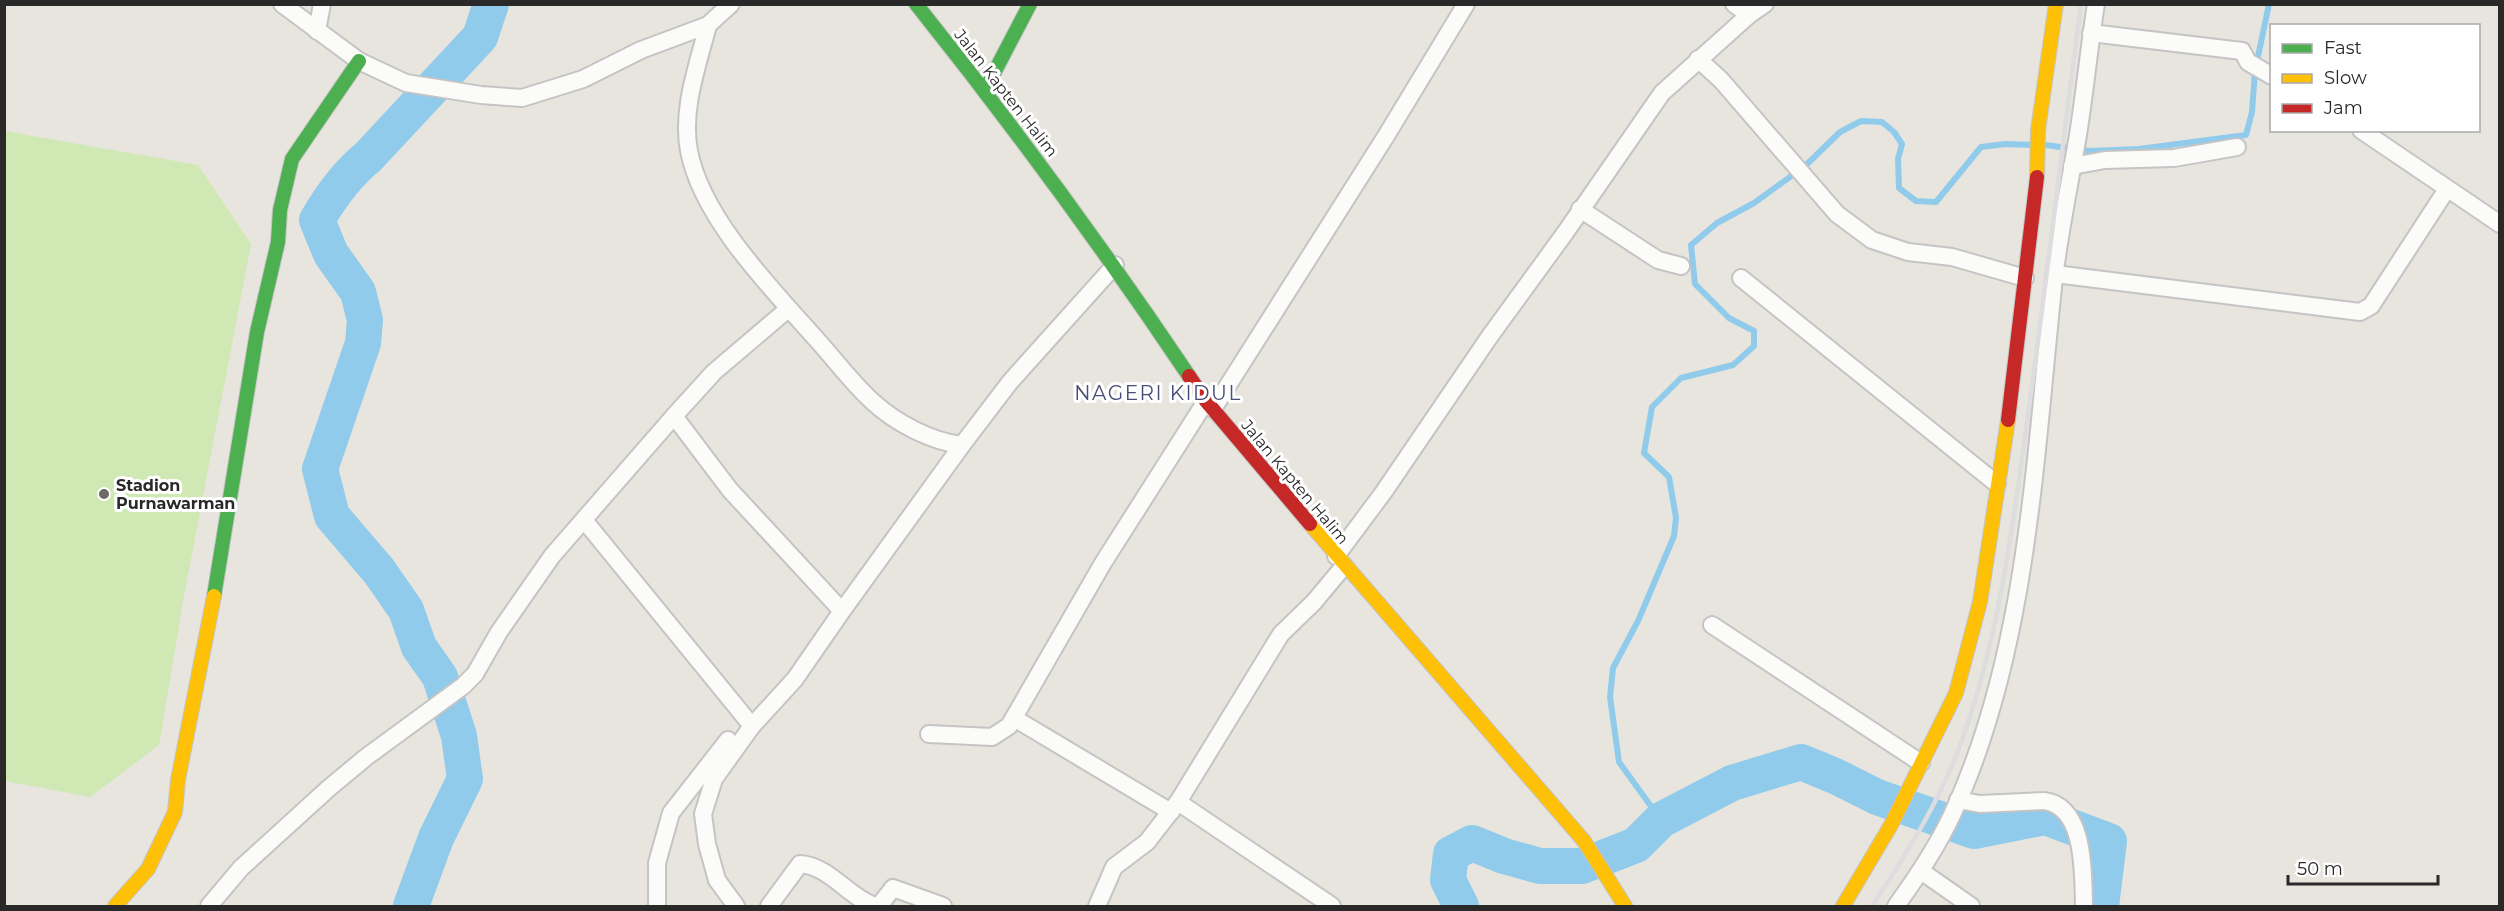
<svg xmlns="http://www.w3.org/2000/svg" width="2504" height="911" font-family="Montserrat,sans-serif">
<style>
.pitch{fill:#cfe8b4}
.lines{fill:none;stroke-linecap:round;stroke-linejoin:round}
.stream{stroke:#90cbeb;stroke-width:6}
.river{stroke:#90cbeb;stroke-width:36}
.street-casing{stroke:#c4c4c4;stroke-width:20}
.fast-casing{stroke:#c4c4c4;stroke-width:16}
.slow-casing{stroke:#c4c4c4;stroke-width:16}
.jam-casing{stroke:#c4c4c4;stroke-width:16}
.street{stroke:#fbfbfa;stroke-width:16}
.fast{stroke:#4caf50;stroke-width:14}
.slow{stroke:#ffc107;stroke-width:14}
.jam{stroke:#c62828;stroke-width:14}
.rail{stroke:#dddcde;stroke-width:4.5}
.poi-dot{fill:#6c6b68;stroke:#fff;stroke-width:2}
.labels{text-anchor:middle;dominant-baseline:central;stroke-width:6;stroke-linejoin:round;paint-order:stroke}
.street-label{font-size:16px;fill:#292929;stroke:#fff}
.poi-label{font-size:16px;font-weight:bold;fill:#292929;stroke:#fff;text-anchor:start}
.quarter-label{font-size:20px;letter-spacing:1.5px;fill:#494d7a;stroke:#fff}
</style>
<rect width="100%" height="100%" fill="#e7e5de"/>
<!-- pitch -->
<path class="pitch" d="M4,131L198,165L251,244L183,601L159,745L90,797L5,781Z"/>
<g class="lines">
<!-- stream -->
<g class="stream">
<path d="M2045,145L2091,151L2139,149L2246,135L2252,112L2255,71L2269,4"/>
<path d="M1661,820L1619,762L1610,697L1613,668L1638,621L1674,536L1676,518L1669,477L1644,453L1652,407L1681,378L1733,365L1754,346V331L1729,318L1695,284L1691,245L1717,223L1754,203L1805,166L1840,132L1861,121L1882,122L1894,132L1902,144L1898,159L1899,188L1916,201L1936,202L1981,147L2005,144L2035,145"/>
</g>
<!-- river -->
<g class="river">
<path d="M411,906L436,838L465,779L459,736L440,677L419,647L406,610L379,571L332,516L320,469L363,343L365,320L358,292L331,254L317,220C331,196 347,174 368,157L480,37L491,4"/>
<path d="M1461,906L1448,880L1451,854L1472,843L1504,856L1540,866H1582L1636,845L1661,820L1732,783L1801,762L1835,776L1877,797L1974,831L2045,817L2109,841L2101,906"/>
</g>
<!-- street casing -->
<g class="street-casing">
<g id="street">
<path d="M282,4L359,61L406,83L481,95L522,98L583,79L641,50L708,25L731,4"/>
<path d="M1734,4L1749,15"/>
<path d="M708,25C698,65 681,109 689,151C702,219 773,290 818,341C836,361 853,384 873,402C896,423 932,442 962,445L1010,382L1115,265"/>
<path d="M317,31L322,4"/>
<path d="M2091,33L2242,51L2248,62L2272,76"/>
<path d="M1698,59L1721,80L1837,214L1872,240L1908,252L1952,257L2025,278"/>
<path d="M2361,130L2500,224"/>
<path d="M2072,166L2105,160L2174,158L2237,147"/>
<path d="M1580,209L1658,260L1681,266"/>
<path d="M2055,274L2360,312L2371,306L2447,189"/>
<path d="M1741,278L1997,484"/>
<path d="M788,309L714,372L674,416L730,490L842,611"/>
<path d="M1213,409L1386,136L1466,4"/>
<path d="M584,520L752,726"/>
<path d="M1336,556L1383,493L1490,336L1565,233L1662,93L1749,15L1765,4"/>
<path d="M1712,625L1921,763"/>
<path d="M1014,718L1171,812"/>
<path d="M929,734L992,737L1009,726L1103,563L1206,401"/>
<path d="M1958,800L1980,804L2044,801C2086,806 2083,875 2084,906"/>
<path d="M1178,802L1332,906"/>
<path d="M1921,871L1971,906"/>
<path d="M209,906L241,868L329,788L365,758L463,686L475,674L499,632L552,556L674,416"/>
<path d="M657,906V863L671,813L728,740"/>
<path d="M736,906L717,880L707,844L703,814L714,779L752,726L795,679L842,611L962,445"/>
<path d="M769,906L800,864C830,866 848,897 875,906"/>
<path d="M879,906L893,888L943,906"/>
<path d="M1097,906L1114,867L1147,842L1178,802L1281,634L1314,602L1344,566"/>
<path d="M1896,906C1917,877 1937,847 1952,815C2028,652 2035,454 2054,278C2060,230 2070,182 2078,135C2085,91 2089,48 2096,4"/>
</g>
</g>
<!-- fast casing -->
<g class="fast-casing">
<g id="fast">
<path d="M916,4C1012,124 1103,248 1189,376"/>
<path d="M985,90L1030,4"/>
<path d="M214,596L257,332L278,242L280,210L292,159L359,61"/>
</g>
</g>
<!-- slow casing -->
<g class="slow-casing">
<g id="slow">
<path d="M2037,177L2038,130L2056,4"/>
<path d="M1310,524L1584,841L1625,906"/>
<path d="M115,906L148,869L175,812L178,780L214,596"/>
<path d="M1843,906L1891,825L1956,693L1980,602L2008,420"/>
</g>
</g>
<!-- jam casing -->
<g class="jam-casing">
<g id="jam">
<path d="M1189,376L1206,401L1310,524"/>
<path d="M2008,420L2037,177"/>
</g>
</g>
<!-- street -->
<use href="#street" class="street"/>
<!-- fast -->
<use href="#fast" class="fast"/>
<!-- slow -->
<use href="#slow" class="slow"/>
<!-- jam -->
<use href="#jam" class="jam"/>
<!-- rail -->
<path class="rail" d="M1872,906C1907,853 1942,798 1963,737C2000,633 2013,523 2028,415C2047,278 2063,141 2081,4"/>
</g>
<!-- markers -->
<circle class="poi-dot" cx="104" cy="494" r="6"/>
<g class="labels">
<!-- street labels -->
<g class="street-label">
<text transform="translate(1006 93) rotate(52)">Jalan Kapten Halim</text>
<text transform="translate(1295 482) rotate(50)">Jalan Kapten Halim</text>
</g>
<!-- poi labels -->
<g class="poi-label">
<text x="116" y="485">Stadion<tspan x="116" dy="18">Purnawarman</tspan></text>
</g>
<!-- quarter labels -->
<g class="quarter-label">
<text x="1158" y="393">NAGERI KIDUL</text>
</g>
</g>
<!-- border -->
<rect width="2504" height="911" fill="none" stroke="#292929" stroke-width="12"/>
<!-- legend -->
<rect x="2270" y="24" width="210" height="108" fill="#ffffff" stroke="#a9a9a9" stroke-width="1.5"/>
<rect x="2282" y="44" width="30" height="9" fill="#4caf50" stroke="#a9a9a9" stroke-width="1.5"/>
<text x="2324" y="54" font-size="18" fill="#292929">Fast</text>
<rect x="2282" y="74" width="30" height="9" fill="#ffc107" stroke="#a9a9a9" stroke-width="1.5"/>
<text x="2324" y="84" font-size="18" fill="#292929">Slow</text>
<rect x="2282" y="104" width="30" height="9" fill="#c62828" stroke="#a9a9a9" stroke-width="1.5"/>
<text x="2324" y="114" font-size="18" fill="#292929">Jam</text>
<!-- scale -->
<path d="M2288 875v9h150v-9" fill="none" stroke="#292929" stroke-width="3"/>
<text x="2297" y="875" font-size="18" fill="#292929" stroke="#ffffff" stroke-width="4.5" paint-order="stroke">50 m</text>
</svg>
